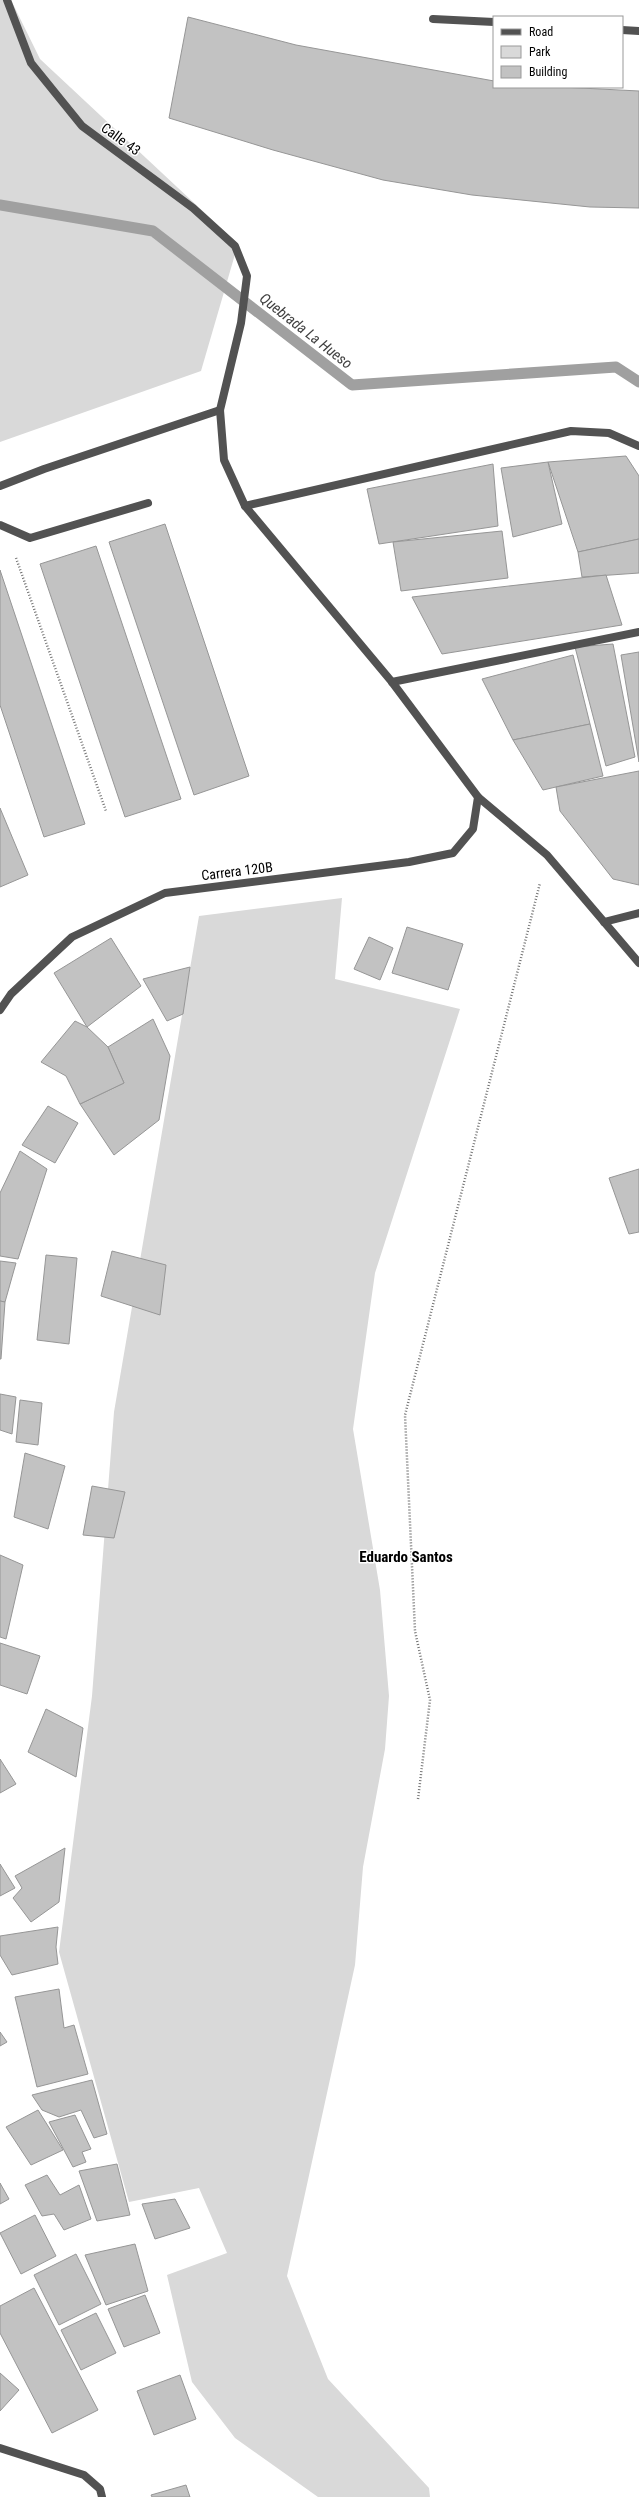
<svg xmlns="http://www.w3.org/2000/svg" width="639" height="2497" font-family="'Roboto Condensed',sans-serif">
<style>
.green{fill:#d9d9d9}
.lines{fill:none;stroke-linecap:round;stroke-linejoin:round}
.stream{stroke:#a0a0a0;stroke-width:11}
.building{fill:#c2c2c2;stroke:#969696}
.path{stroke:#747474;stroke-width:2.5;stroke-dasharray:1 2;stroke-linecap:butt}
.service{stroke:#525252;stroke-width:8}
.minor{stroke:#525252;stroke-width:8}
.tertiary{stroke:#525252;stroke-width:8}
.labels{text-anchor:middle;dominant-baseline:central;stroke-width:3;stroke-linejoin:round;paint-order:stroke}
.street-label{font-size:14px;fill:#000;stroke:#fff}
.water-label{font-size:15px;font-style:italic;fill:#414141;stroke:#fff}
.neighbourhood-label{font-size:15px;font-weight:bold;fill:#000;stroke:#fff}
</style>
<rect width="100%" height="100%" fill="#fff"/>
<!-- green -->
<g class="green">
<path d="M0,0H11L40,59L238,244L201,371L0,442Z"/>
<path d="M342,898L335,979L460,1009L375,1273L353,1429L380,1590L389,1696L385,1749L363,1867L355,1965L287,2276L328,2379L429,2488L430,2497H318L235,2438L192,2382L167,2275L227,2253L199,2188L129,2202L59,1952L92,1696L114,1412L199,916Z"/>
</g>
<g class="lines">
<!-- stream -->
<path class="stream" d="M0,205L153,231L352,385L616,367L639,382"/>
</g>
<!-- building -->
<g class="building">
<path d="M188,17L296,45L494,81V87H561L639,91V208L590,207L472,195L383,180L273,150L169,118Z"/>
<path d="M626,456L639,476V539L578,552L548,462Z"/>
<path d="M548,462L562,524L513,537L501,468Z"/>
<path d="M493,464L498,526L379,544L367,489Z"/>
<path d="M165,524L249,776L194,795L109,542Z"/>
<path d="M502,531L508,578L401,591L393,542Z"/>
<path d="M639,539V573L582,577L578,552Z"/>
<path d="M96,546L181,799L125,817L40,564Z"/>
<path d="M0,570L85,824L44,837L0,705Z"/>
<path d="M606,575L622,625L442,654L412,597Z"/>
<path d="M613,644L635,757L606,766L575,647Z"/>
<path d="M639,652V762L621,655Z"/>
<path d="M573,655L590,724L513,740L482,679Z"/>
<path d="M590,724L603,776L543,790L513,740Z"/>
<path d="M639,771V885L613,879L560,811L556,787Z"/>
<path d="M0,808L28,875L0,887Z"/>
<path d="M407,927L463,944L448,990L392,973Z"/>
<path d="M369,937L393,948L380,980L354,969Z"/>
<path d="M111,938L141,986L87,1027L54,973Z"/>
<path d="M190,967L183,1014L167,1021L143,979Z"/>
<path d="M153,1019L170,1056L159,1120L114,1155L80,1104L124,1083L108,1047Z"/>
<path d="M75,1021L87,1027L108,1047L124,1083L80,1104L66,1076L41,1062Z"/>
<path d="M48,1106L78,1123L55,1163L22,1145Z"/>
<path d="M20,1151L47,1169L18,1259L0,1256V1193Z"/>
<path d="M639,1169V1232L629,1234L609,1178Z"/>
<path d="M112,1251L166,1265L160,1315L101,1296Z"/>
<path d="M46,1255L77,1258L69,1344L37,1340Z"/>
<path d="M0,1261L16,1263L5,1302L0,1301Z"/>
<path d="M0,1301L5,1302L1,1359H0Z"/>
<path d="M0,1394L16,1397L12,1434L0,1430Z"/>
<path d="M20,1400L42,1403L38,1445L16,1442Z"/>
<path d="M25,1453L65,1466L48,1529L14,1517Z"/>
<path d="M92,1486L125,1492L114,1538L83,1535Z"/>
<path d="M0,1555L23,1565L6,1639L0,1637Z"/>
<path d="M0,1643L40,1656L27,1694L0,1685Z"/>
<path d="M46,1709L83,1728L76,1777L28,1752Z"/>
<path d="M0,1759L16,1784L0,1793Z"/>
<path d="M65,1848L59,1902L31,1922L13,1898L22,1888L15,1876Z"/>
<path d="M0,1864L15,1888L0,1896Z"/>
<path d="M58,1927L56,1947L58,1964L12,1975L0,1955V1936Z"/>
<path d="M59,1989L64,2028L74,2025L88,2074L37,2087L15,1997Z"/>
<path d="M0,2032L7,2042L0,2046Z"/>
<path d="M92,2080L107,2134L94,2138L81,2110L59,2117L42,2110L32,2095Z"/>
<path d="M38,2110L63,2150L31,2165L6,2127Z"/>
<path d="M75,2115L91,2149L82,2152L86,2162L73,2167L49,2122Z"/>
<path d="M117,2164L130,2215L97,2221L79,2171Z"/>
<path d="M47,2175L60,2195L79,2185L91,2219L64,2230L54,2214L42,2216L25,2185Z"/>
<path d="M0,2183L9,2199L0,2204Z"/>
<path d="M175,2199L190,2228L155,2239L142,2204Z"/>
<path d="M35,2215L56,2256L21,2274L0,2233Z"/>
<path d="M135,2244L148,2291L106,2305L85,2255Z"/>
<path d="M76,2254L101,2304L59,2325L34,2275Z"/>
<path d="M34,2288L98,2410L52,2433L0,2333V2306Z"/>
<path d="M145,2295L160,2333L124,2347L108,2309Z"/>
<path d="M96,2313L116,2353L81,2370L61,2330Z"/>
<path d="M0,2373L19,2390L0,2411Z"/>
<path d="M180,2375L196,2419L154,2435L137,2391Z"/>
<path d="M186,2485L190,2497H152L151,2495Z"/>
</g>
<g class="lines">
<!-- path -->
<g class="path">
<path d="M16,558L106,811"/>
<path d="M418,1799L430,1700L415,1631L405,1415L540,883"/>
</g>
<!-- service -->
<g class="service">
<path d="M433,19L494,22"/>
<path d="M622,30L639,31"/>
<path d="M0,525L30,538L148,503"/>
</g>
<!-- minor -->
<g class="minor">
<path d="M0,486L44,469L220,410"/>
<path d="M245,506L571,431L609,433L639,446"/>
<path d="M392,682L639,632"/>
<path d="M478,797L547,855L639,963"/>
<path d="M604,922L639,913"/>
<path d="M0,2448L84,2475L100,2489L102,2497"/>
</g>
<!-- tertiary -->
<path class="tertiary" d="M0,1010L11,994L72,937L165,893L409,862L453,853L473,829L478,797L392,682L245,506L224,460L220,410L241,323L247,276L235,246L193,208L82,126L31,63L7,0"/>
</g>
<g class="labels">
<!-- street labels -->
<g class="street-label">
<text transform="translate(121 139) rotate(36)">Calle 43</text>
<text transform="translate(237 871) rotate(-7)">Carrera 120B</text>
</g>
<!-- water labels -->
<g class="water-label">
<text transform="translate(306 331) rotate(38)">Quebrada La Hueso</text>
</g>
<!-- neighbourhood labels -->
<g class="neighbourhood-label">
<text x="406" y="1557">Eduardo Santos</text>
</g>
</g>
<!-- legend -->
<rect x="493" y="16" width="130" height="72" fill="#ffffff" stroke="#999999"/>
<rect x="501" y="29" width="20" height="6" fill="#525252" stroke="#999999"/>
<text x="529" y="36" font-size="12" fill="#000000">Road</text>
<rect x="501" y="46" width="20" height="12" fill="#d9d9d9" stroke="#999999"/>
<text x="529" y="56" font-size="12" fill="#000000">Park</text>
<rect x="501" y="66" width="20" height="12" fill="#c2c2c2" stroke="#999999"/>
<text x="529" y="76" font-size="12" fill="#000000">Building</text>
</svg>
